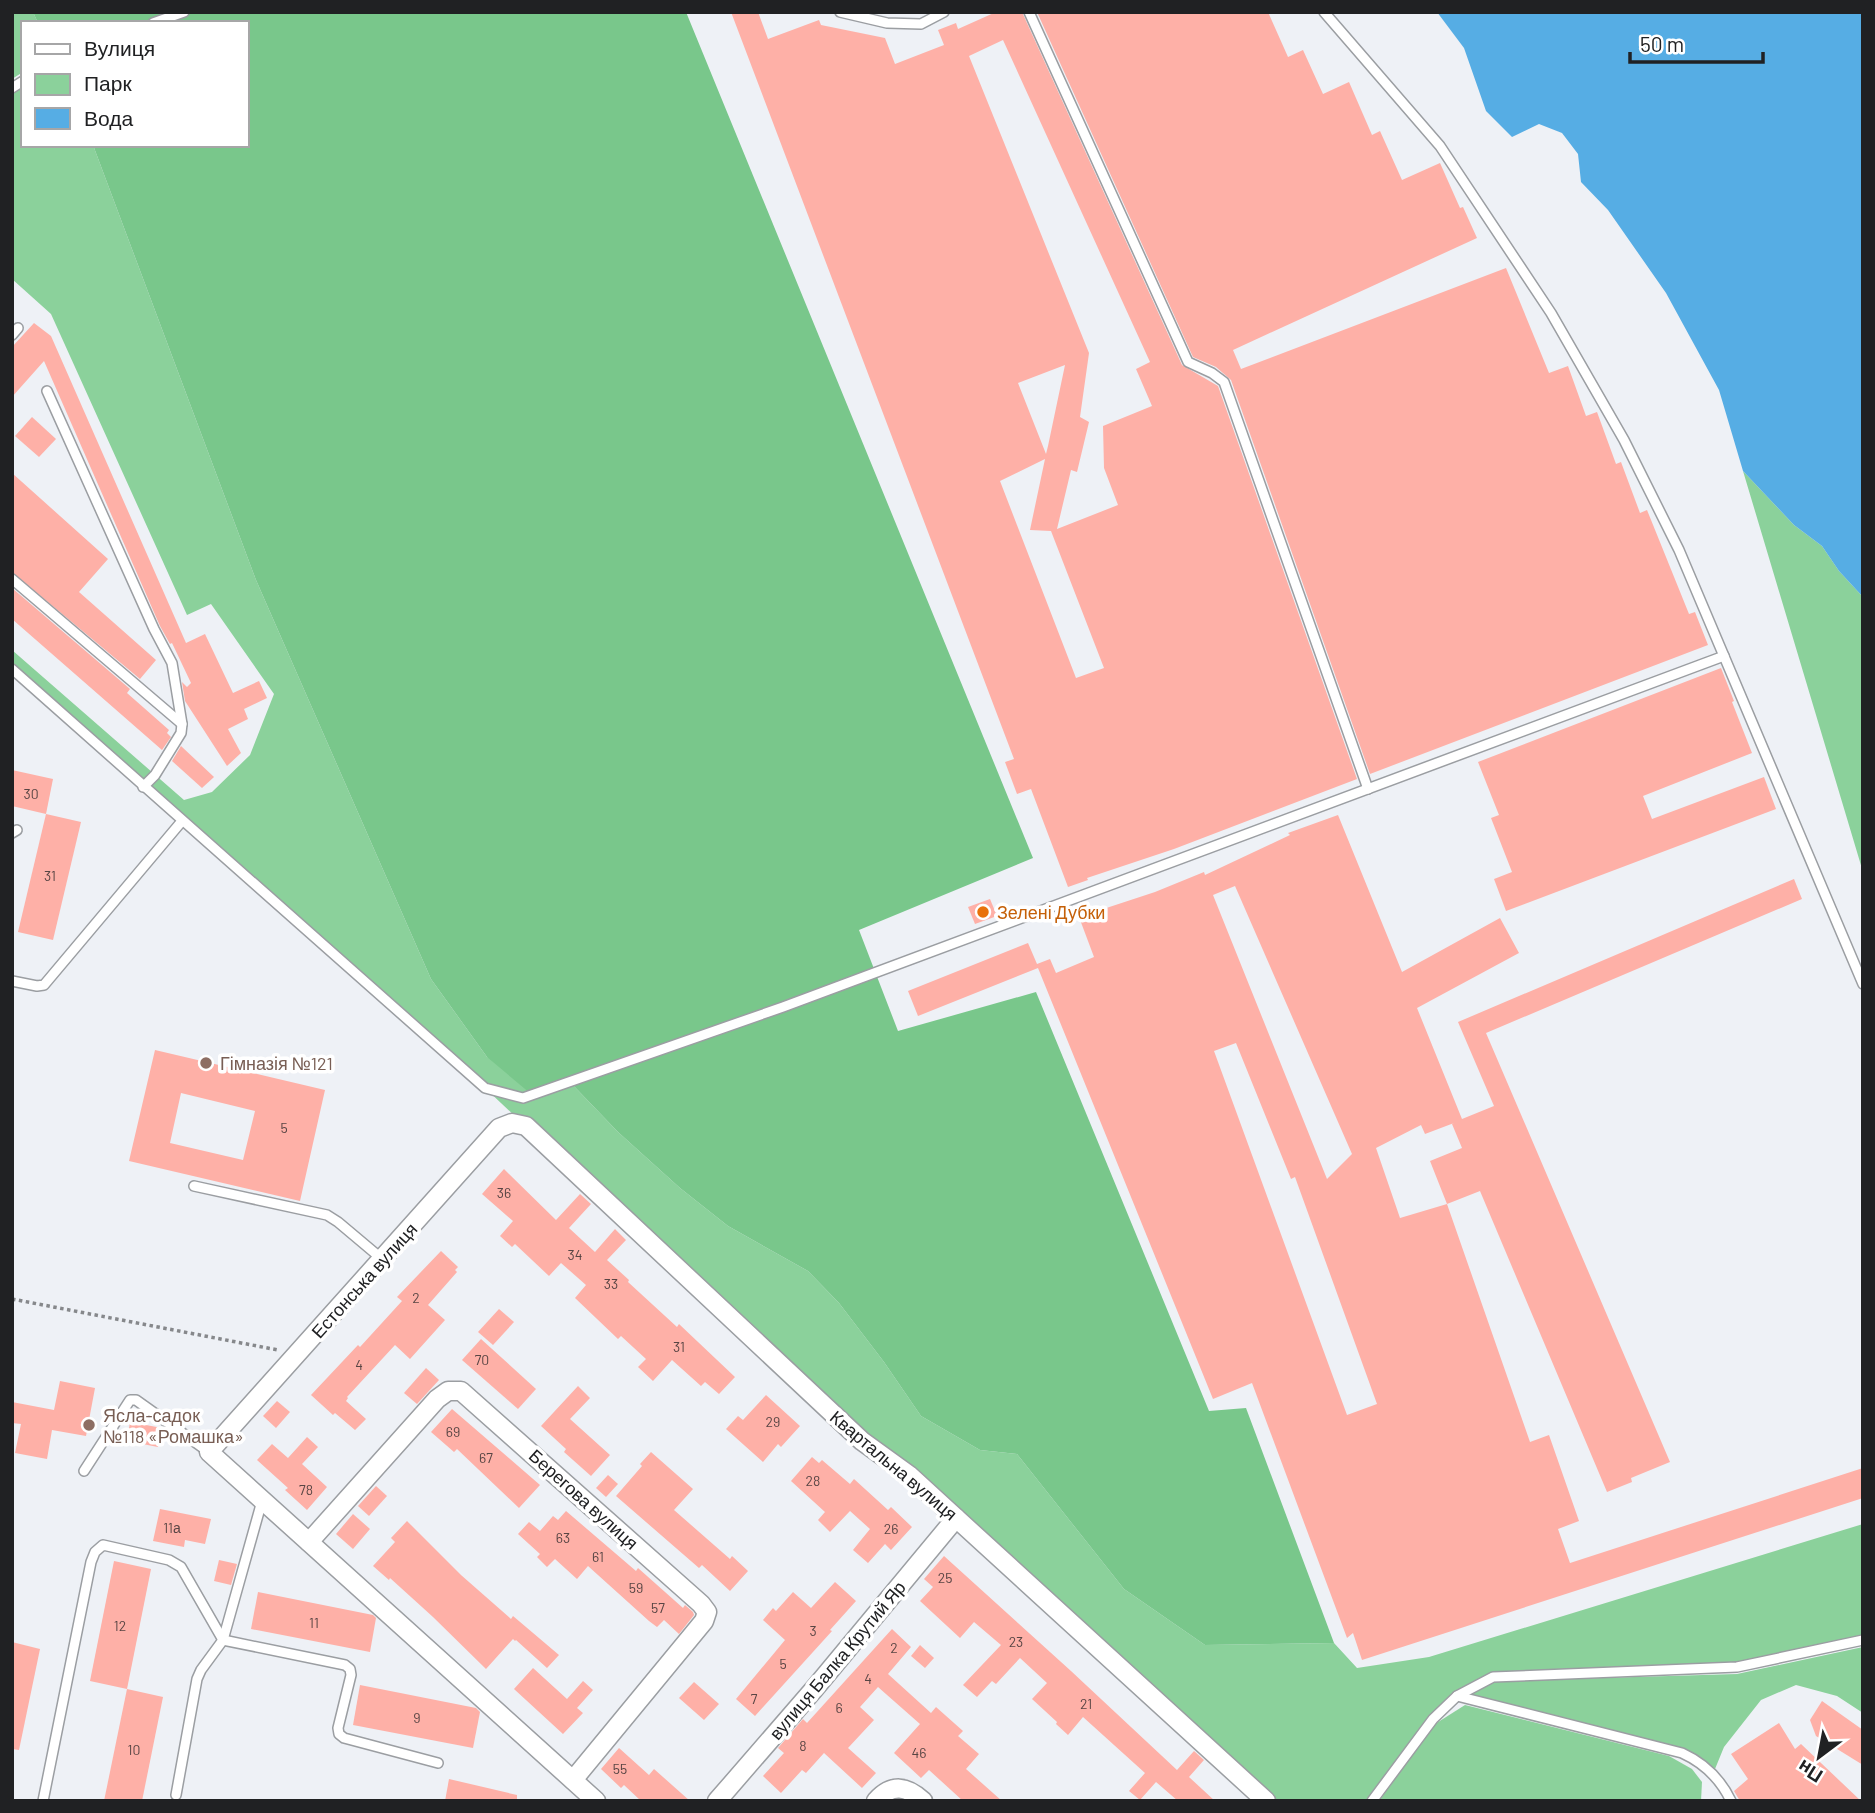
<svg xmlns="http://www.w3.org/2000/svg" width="1875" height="1813" font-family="Barlow,sans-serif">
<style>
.green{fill:#8bd19b}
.forest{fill:#79c78b}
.water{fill:#56ade4}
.building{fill:#feb0a7;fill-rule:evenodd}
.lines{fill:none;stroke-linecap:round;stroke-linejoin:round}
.lane-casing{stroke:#9b9ea2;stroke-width:12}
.street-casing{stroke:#9b9ea2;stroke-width:21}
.path{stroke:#86888b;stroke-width:3.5;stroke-dasharray:3.5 3.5;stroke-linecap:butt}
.lane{stroke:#fff;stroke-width:9}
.street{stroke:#fff;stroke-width:18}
.food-dot{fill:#e8710a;stroke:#fff;stroke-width:2.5}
.education-dot{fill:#8d6e63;stroke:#fff;stroke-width:2.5}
.labels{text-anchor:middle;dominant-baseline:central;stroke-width:7;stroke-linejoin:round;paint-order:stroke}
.number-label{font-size:14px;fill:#584544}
.food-label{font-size:18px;fill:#c56008;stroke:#fff;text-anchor:start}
.education-label{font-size:18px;fill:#785e54;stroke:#fff;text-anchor:start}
.street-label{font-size:18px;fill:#202123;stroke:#fff}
</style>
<rect width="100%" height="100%" fill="#eef1f6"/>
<!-- green -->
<g class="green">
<path d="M12,12H33L38,23H23V72L12,79Z"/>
<path d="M23,81V145H93L256,580L431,979L487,1057L569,1081L618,1132L680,1188L728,1226L808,1271L839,1303L884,1362L921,1416L980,1450L1017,1454L1124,1589L1205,1645L1334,1643L1357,1668L1429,1657L1863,1524V1640L1737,1667L1493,1677L1457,1696L1372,1801H1266L862,1441L485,1088L12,669V650L184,800L212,792L250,755L274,694L211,604L187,615L51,314L12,279V88Z"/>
<path d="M1743,471L1794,525L1822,546L1839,571L1863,597V872Z"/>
<path d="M1863,1647V1713L1837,1696L1796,1685L1761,1700L1724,1747L1715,1769L1695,1754L1681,1748L1518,1707L1461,1695L1498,1681L1737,1674Z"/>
<path d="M1465,1705L1669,1756L1692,1769L1702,1782L1701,1801H1379L1435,1724Z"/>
</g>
<!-- forest -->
<path class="forest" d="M33,12H686L1033,858L859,930L898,1031L1036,992L1209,1411L1246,1408L1334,1643L1205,1645L1124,1589L1017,1454L980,1450L921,1416L884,1362L839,1303L808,1271L728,1226L680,1188L618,1132L569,1081L531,1094L487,1057L431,979L256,580L93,145H247V23H38Z"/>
<!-- water -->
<path class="water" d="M1437,12H1863V597L1839,571L1822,546L1794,525L1743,471L1719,390L1666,293L1608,210L1581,182L1578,154L1562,133L1539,124L1512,137L1486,111L1464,48Z"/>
<!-- building -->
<g class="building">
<path d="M731,12H758L768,39L819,20L821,25L885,38L895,64L944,45L938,30L956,23L958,29L996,12H1022L1182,365L1218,386L1357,779L1174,849L1087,878L1088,880L1068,887L1031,789L1017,794L1005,762L1014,759ZM1003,40L1150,362L1136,369L1152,406L1103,426L1104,468L1118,505L1057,529L1071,470L1077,472L1089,422L1080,417L1089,353L969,56ZM1065,365L1048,446L1046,454L1018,383ZM1045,459L1030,530L1051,531L1104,668L1076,678L1000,481Z"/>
<path d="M1037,12H1268L1288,57L1303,50L1323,94L1349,82L1372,135L1380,131L1402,180L1440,163L1460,208L1463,207L1477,238L1233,350L1241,369L1506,268L1549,373L1568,366L1586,416L1597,412L1616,464L1621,462L1640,513L1647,510L1689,614L1695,612L1708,645L1370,774L1231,380L1216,367L1193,357Z"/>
<path d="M34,323L51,336L186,643L205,634L233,693L259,681L267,698L244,709L248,719L228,729L241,753L227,766L185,701L182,682L187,687L191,683L172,643L170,644L160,626L44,361L12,397V347Z"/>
<path d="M32,417L56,439L39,457L15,436Z"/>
<path d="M12,473L108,559L79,592L156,660L140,679L12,572Z"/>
<path d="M12,588L130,689L127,693L169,730L167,733L171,737L162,750L12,619Z"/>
<path d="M1721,668L1734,701L1732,702L1752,753L1643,796L1652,819L1764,777L1776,809L1506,911L1494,879L1512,872L1491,818L1499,815L1478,762Z"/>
<path d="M181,746L214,777L202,788L172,761Z"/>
<path d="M12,770L53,779L46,814L12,806Z"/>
<path d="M46,814L81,822L53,940L18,932Z"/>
<path d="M1338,815L1402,972L1500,918L1519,953L1417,1008L1462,1119L1494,1106L1458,1022L1794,879L1802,899L1486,1033L1670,1462L1631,1478L1632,1482L1607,1492L1480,1191L1447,1204L1530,1442L1549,1435L1579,1521L1558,1529L1570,1563L1863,1468V1498L1362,1660L1353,1633L1347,1638L1252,1383L1213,1399L1038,968L918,1016L908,991L1028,943L1037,964L1050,959L1056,973L1094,957L1079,917L1155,892L1204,872L1205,875L1290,835L1288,833ZM1235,886L1352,1154L1327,1179L1213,895ZM1236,1043L1291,1179L1295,1177L1377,1404L1347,1415L1214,1051ZM1454,1123L1452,1124L1462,1148L1430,1161L1447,1204L1400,1218L1376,1148L1421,1125L1425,1134Z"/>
<path d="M990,899L997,916L975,924L968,907Z"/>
<path d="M155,1050L325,1090L300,1201L129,1161ZM181,1093L255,1111L243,1160L170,1143Z"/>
<path d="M504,1169L556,1220L580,1194L591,1204L569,1228L595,1252L615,1229L626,1240L607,1260L629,1280L628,1282L677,1327L679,1324L735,1377L719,1394L705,1382L701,1386L672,1360L653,1381L638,1367L646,1359L621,1336L618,1339L575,1298L586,1285L561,1263L549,1276L515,1244L512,1247L500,1236L513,1221L482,1194Z"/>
<path d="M441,1251L458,1267L455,1270L457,1272L428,1305L445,1320L410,1359L395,1345L347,1397L348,1398L346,1401L366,1419L355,1430L335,1413L333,1415L311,1395L358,1345L360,1347L402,1301L397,1297Z"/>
<path d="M499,1309L514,1322L493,1345L478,1332Z"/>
<path d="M481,1339L536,1389L518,1409L462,1360Z"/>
<path d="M426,1368L439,1380L417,1404L404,1393Z"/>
<path d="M60,1381L95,1388L86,1436L52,1430L47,1459L15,1453L21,1424L12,1423V1402L54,1410Z"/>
<path d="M578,1386L590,1398L570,1419L610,1455L591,1476L564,1452L566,1449L541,1426Z"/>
<path d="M766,1395L800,1426L781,1447L778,1444L763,1462L726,1429L738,1416L743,1420Z"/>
<path d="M277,1401L290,1412L276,1428L263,1416Z"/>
<path d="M452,1409L540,1485L519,1508L457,1449L454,1452L431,1432Z"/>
<path d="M130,1422L162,1428L158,1447L127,1441Z"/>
<path d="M307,1437L318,1447L302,1464L327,1487L307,1510L285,1490L288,1488L257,1460L272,1444L288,1458Z"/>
<path d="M651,1452L693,1489L674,1510L730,1559L732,1556L748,1571L730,1591L702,1565L699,1568L616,1496L642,1466L640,1464Z"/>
<path d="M812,1457L819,1463L822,1460L850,1484L854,1479L888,1510L891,1507L912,1527L891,1550L885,1544L868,1563L853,1550L870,1529L850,1511L830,1532L818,1520L825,1512L791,1481Z"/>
<path d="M608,1475L618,1484L606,1497L596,1488Z"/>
<path d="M376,1486L387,1496L369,1516L358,1506Z"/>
<path d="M160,1509L211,1519L205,1544L185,1540L184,1547L153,1541Z"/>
<path d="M566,1511L636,1571L638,1568L683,1608L685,1605L693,1612L694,1615L679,1634L664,1620L657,1627L649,1621L588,1566L577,1579L555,1559L547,1567L537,1557L540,1554L518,1534L529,1522L540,1531L553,1516L558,1520Z"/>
<path d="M353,1514L370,1529L353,1549L336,1534Z"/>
<path d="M407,1521L461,1575L511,1619L513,1616L559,1655L547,1668L516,1640L515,1641L513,1639L486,1669L433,1617L390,1578L389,1580L373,1566L395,1542L391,1538Z"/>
<path d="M944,1556L1071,1671L1177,1770L1194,1751L1204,1760L1189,1777L1215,1801H1178L1156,1782L1140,1800L1129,1791L1145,1773L1083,1717L1068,1735L1056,1724L1057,1722L1032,1699L1047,1683L1020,1658L996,1684L992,1681L977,1697L963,1685L1001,1645L974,1622L960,1638L920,1601L933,1587L924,1579Z"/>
<path d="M219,1560L237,1564L231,1585L214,1581Z"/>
<path d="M114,1561L151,1569L127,1689L90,1681Z"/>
<path d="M835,1582L856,1601L830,1630L832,1631L755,1716L736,1699L785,1640L763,1620L773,1608L776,1611L793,1592L811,1608Z"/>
<path d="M258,1592L373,1615L376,1618L370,1652L251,1629Z"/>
<path d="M892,1629L911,1647L888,1674L931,1713L936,1707L963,1731L958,1736L979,1754L966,1769L1002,1801H963L929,1770L921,1778L894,1753L920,1724L878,1687L860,1707L874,1720L848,1748L876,1773L862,1788L824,1753L806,1773L802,1770L781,1793L763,1776L784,1753L778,1748L803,1719L807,1723Z"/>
<path d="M12,1642L40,1649L19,1750L12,1749Z"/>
<path d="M920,1645L934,1658L925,1668L911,1656Z"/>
<path d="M533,1668L567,1699L583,1681L593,1690L577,1708L583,1713L563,1734L514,1689Z"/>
<path d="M694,1682L719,1704L704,1720L679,1698Z"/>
<path d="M360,1685L476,1708L480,1712L473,1748L353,1725Z"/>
<path d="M127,1689L163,1697L142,1801H104Z"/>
<path d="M1822,1701L1863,1730V1765L1816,1736L1810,1720Z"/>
<path d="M1779,1723L1795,1749L1801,1744L1861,1801H1740L1734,1791L1748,1779L1731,1754Z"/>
<path d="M619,1748L649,1775L654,1769L690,1801H641L624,1785L621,1788L601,1769Z"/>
<path d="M449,1779L517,1795V1801H445Z"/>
</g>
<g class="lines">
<!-- lane casing -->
<g class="lane-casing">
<g id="lane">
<path d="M840,12L887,23L921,24L944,12"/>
<path d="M1029,12L1188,362L1212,373L1224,382L1368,789"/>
<path d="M1324,12L1440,146L1551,313L1624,440L1679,550L1863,984"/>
<path d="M153,23L184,12"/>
<path d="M12,88L23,81"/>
<path d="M12,335L18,328"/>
<path d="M47,391L154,629L172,663L182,724L181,733L155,775L143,787"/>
<path d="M12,579L182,724"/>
<path d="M12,669L485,1088L523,1098L783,1007L1724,656"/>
<path d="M12,833L17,830"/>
<path d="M12,981L37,986L44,985L182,821"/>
<path d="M194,1186L327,1215L338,1222L382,1259"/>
<path d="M84,1471L130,1400H136L209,1452"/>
<path d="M1457,1696L1682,1753C1704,1763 1720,1778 1731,1801"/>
<path d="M176,1795L197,1679L201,1670L223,1640L262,1501"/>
<path d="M43,1801L91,1562L95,1552L103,1545L169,1560L181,1567L223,1640L345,1665L350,1669L351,1675L338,1728L339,1734L344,1738L438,1763"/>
<path d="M1372,1801L1433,1719L1457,1696L1493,1677L1737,1667L1863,1640"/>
</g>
</g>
<!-- street casing -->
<g class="street-casing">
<g id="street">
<path d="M309,1542L437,1399L448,1391H461L701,1604L707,1612L704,1621L573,1780"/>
<path d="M596,1801L209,1452L499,1128L512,1123L526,1126L862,1441L909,1475L1266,1801"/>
<path d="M717,1801L815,1688L956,1518"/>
<path d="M876,1801C892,1783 907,1786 923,1801"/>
</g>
</g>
<!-- path -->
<path class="path" d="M12,1299L278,1350"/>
<!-- lane -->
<use href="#lane" class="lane"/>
<!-- street -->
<use href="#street" class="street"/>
</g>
<!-- markers -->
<circle class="food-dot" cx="983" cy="912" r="7"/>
<g class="education-dot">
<circle cx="206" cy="1063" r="7"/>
<circle cx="89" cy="1425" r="7"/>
</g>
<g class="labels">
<!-- number labels -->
<g class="number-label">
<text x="31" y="793">30</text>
<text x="50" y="875">31</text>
<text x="284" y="1127">5</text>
<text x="504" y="1192">36</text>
<text x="575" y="1254">34</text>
<text x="611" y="1283">33</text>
<text x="416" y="1297">2</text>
<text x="679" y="1346">31</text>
<text x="482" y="1359">70</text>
<text x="359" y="1364">4</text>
<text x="773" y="1421">29</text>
<text x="453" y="1431">69</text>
<text x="486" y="1457">67</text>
<text x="813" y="1480">28</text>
<text x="306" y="1489">78</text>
<text x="172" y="1527">11а</text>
<text x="891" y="1528">26</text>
<text x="563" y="1537">63</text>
<text x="598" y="1556">61</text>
<text x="945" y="1577">25</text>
<text x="636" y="1587">59</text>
<text x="658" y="1607">57</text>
<text x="314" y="1622">11</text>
<text x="120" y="1625">12</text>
<text x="813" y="1630">3</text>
<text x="1016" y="1641">23</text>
<text x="894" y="1647">2</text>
<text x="783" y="1663">5</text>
<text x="868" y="1678">4</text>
<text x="754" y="1698">7</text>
<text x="1086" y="1703">21</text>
<text x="839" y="1707">6</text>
<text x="417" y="1717">9</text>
<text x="803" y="1745">8</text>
<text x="134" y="1749">10</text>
<text x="919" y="1752">46</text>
<text x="620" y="1768">55</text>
</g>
<!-- food labels -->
<g class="food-label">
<text x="997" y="912">Зелені Дубки</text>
</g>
<!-- education labels -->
<g class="education-label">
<text x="220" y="1063">Гімназія №121</text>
<text x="103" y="1415">Ясла-садок<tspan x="103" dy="21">№118 «Ромашка»</tspan></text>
</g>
<!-- street labels -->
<g class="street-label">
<text transform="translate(364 1280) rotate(-48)">Естонська вулиця</text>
<text transform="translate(894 1465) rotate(40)">Квартальна вулиця</text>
<text transform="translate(584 1499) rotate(42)">Берегова вулиця</text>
<text transform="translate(837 1660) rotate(-50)">вулиця Балка Крутий Яр</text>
</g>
</g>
<!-- border -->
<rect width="1875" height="1813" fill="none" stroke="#202123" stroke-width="28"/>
<!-- legend -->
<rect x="21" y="21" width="228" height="126" fill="#ffffff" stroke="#a6a6a7" stroke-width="2"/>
<rect x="35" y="44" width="35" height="10" fill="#ffffff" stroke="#a6a6a7" stroke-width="2"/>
<text x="84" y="56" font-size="21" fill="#202123">Вулиця</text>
<rect x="35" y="74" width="35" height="21" fill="#8bd19b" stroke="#a6a6a7" stroke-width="2"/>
<text x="84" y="91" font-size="21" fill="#202123">Парк</text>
<rect x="35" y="108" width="35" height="21" fill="#56ade4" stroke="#a6a6a7" stroke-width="2"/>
<text x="84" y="126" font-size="21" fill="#202123">Вода</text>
<!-- north arrow -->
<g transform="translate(1819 1757) rotate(212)" stroke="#ffffff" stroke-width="5" paint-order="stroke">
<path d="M0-5L12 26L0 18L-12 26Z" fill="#202123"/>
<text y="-10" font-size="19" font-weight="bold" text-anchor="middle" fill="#202123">Пн</text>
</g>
<!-- scale -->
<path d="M1630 52v10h133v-10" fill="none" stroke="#202123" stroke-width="3.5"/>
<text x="1640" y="52" font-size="21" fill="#202123" stroke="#ffffff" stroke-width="5" paint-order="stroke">50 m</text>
</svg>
